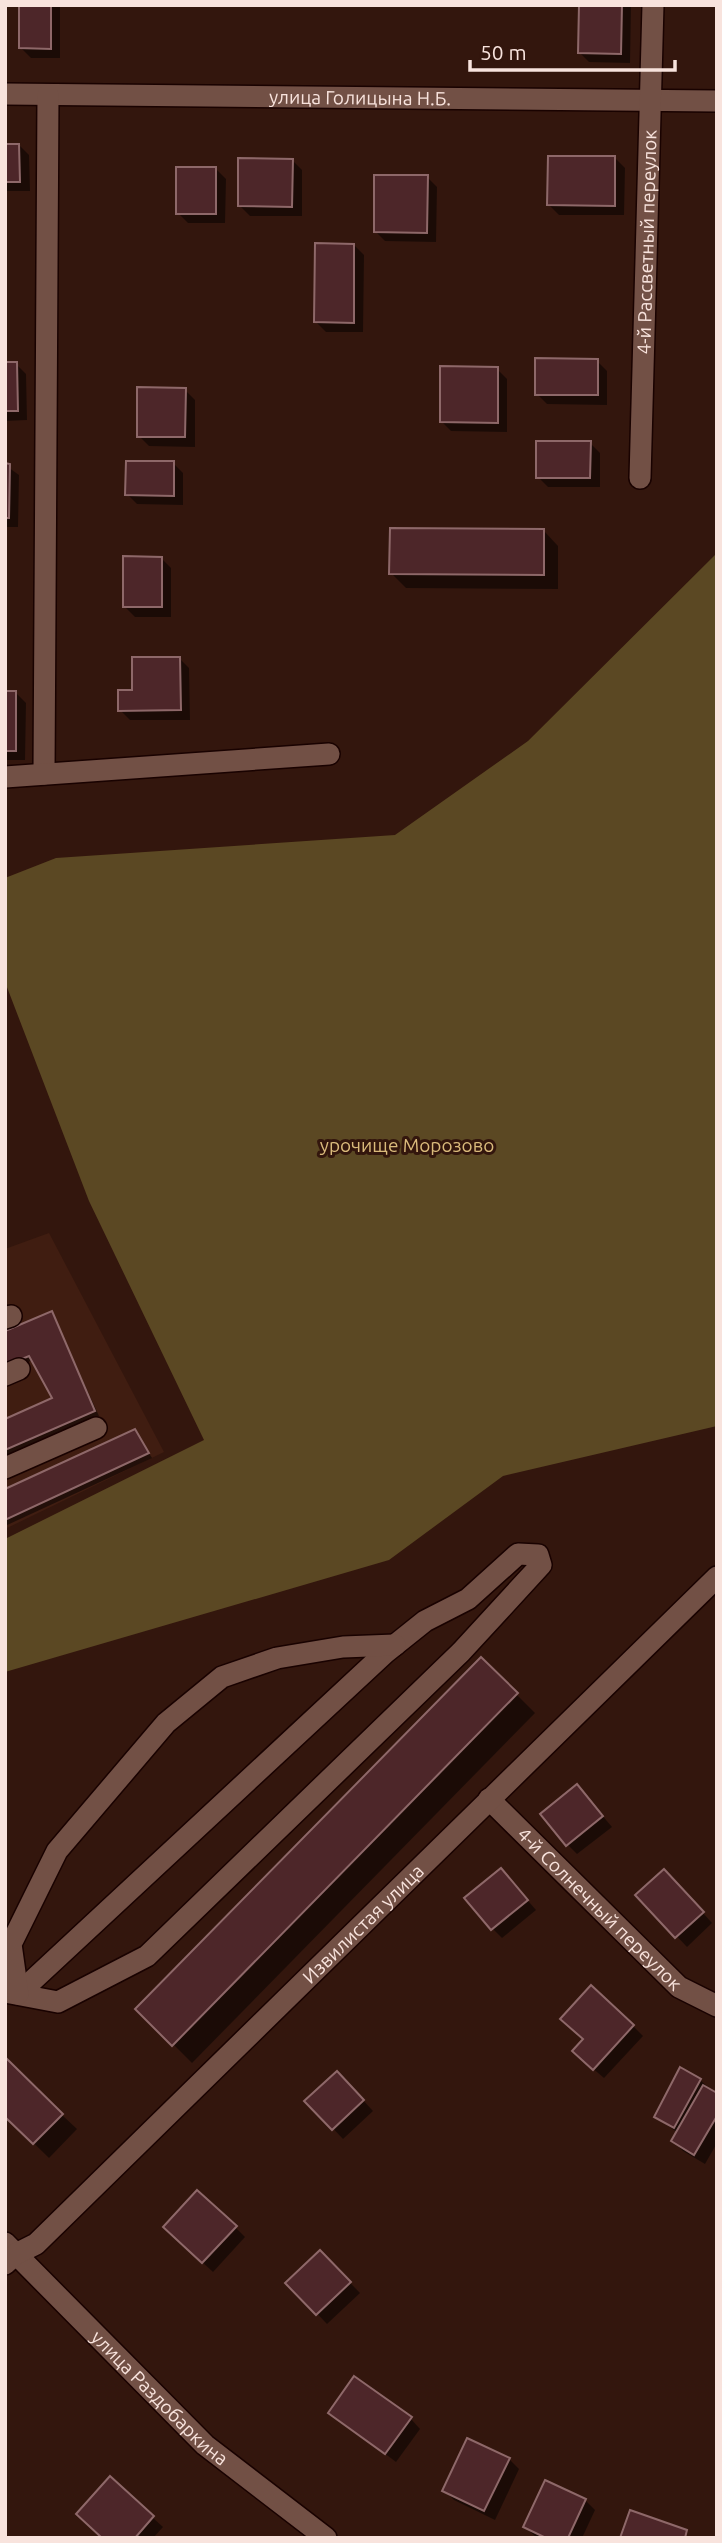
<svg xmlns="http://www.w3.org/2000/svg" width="722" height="2543" font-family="Ubuntu,sans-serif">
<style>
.built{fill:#401d11}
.forest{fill:#5b4823}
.shadow{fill:#0007}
.building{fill:#4d2629;stroke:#8e6869;stroke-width:2}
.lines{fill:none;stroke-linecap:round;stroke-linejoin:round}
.minor-casing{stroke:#190200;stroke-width:24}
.minor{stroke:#725045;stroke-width:21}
.labels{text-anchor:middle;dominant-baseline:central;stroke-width:6;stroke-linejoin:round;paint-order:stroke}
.street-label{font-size:19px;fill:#f8e3dd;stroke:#33160d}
.park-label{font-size:19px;fill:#daba7b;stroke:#33160d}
</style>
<rect width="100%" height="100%" fill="#33160d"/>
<!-- built -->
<path class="built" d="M49,1233L164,1452L5,1529V1249Z"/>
<!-- forest -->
<path class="forest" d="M717,553V1426L503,1476L389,1560L5,1672V1539L204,1440L89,1201L5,982V878L56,858L395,835L528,741Z"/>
<!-- shadow -->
<g class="shadow">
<path d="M21,5H60V58H31L21,48Z"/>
<path d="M580,5H631L630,63L589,62L579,52Z"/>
<path d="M19,145L29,155L30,191H5V146Z"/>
<path d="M615,158L625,168L624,215H559L549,205Z"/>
<path d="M292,160L302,170V216H250L240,206Z"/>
<path d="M216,169L226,179L225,223H188L178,213Z"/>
<path d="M427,177L437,187L436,242L385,241L375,231Z"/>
<path d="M354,245L364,255L363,332H326L316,322Z"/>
<path d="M597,361L607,371V405L547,404L537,394Z"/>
<path d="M5,364H16L26,374L27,420L5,421Z"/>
<path d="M497,369L507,379V432L451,431L441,421Z"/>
<path d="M185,390L195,400V447L149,446L139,436Z"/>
<path d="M590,443L600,453V487H548L538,477Z"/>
<path d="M173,463L183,473V505L137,504L127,494Z"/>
<path d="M5,465L19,475L18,527H5Z"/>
<path d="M544,531L558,546V589L406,588L391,573Z"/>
<path d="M161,558L171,568V617H135L125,607Z"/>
<path d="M179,658L189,668L190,720H130L120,710L134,692Z"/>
<path d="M5,693H16L26,703L25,760H5Z"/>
<path d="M52,1313L99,1416L5,1456V1421L55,1399L33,1360L5,1372Z"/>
<path d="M135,1431L152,1458L5,1526V1490Z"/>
<path d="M481,1659L535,1713L192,2063L138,2009Z"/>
<path d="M577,1786L612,1827L577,1854L567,1844Z"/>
<path d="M501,1870L536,1910L502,1938L492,1928Z"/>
<path d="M674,1881L712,1923L687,1947L638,1895Z"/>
<path d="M633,2026L643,2036L604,2078L584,2061Z"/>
<path d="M700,2080L717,2095V2143L705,2164L683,2151L673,2141L678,2133L656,2117Z"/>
<path d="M347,2083L373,2111L343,2139L307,2101Z"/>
<path d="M5,2115H62L77,2129L49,2158Z"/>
<path d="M235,2227L245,2237L213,2272L175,2237Z"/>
<path d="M320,2252L360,2293L327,2324L288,2283Z"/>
<path d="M330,2412L411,2419L420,2429L396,2462Z"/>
<path d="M509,2459L519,2469L495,2520L454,2500L444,2490Z"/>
<path d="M110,2479L163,2527L153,2538H103Z"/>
<path d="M585,2500L595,2510L582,2538H537L525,2527Z"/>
</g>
<!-- building -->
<g class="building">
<path d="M19,5H51V49L19,48Z"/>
<path d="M579,5H622L621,54L578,53Z"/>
<path d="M5,144H19L20,182H5Z"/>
<path d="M548,156H615V206L547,205Z"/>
<path d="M238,158L293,159L292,207L238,206Z"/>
<rect x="176" y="167" width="40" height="47"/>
<path d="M374,175H428L427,233L374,232Z"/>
<path d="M315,243L354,244V323L314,322Z"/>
<path d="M535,358L598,359V395H535Z"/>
<path d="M5,362H17L18,411H5Z"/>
<path d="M440,366L498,367V423L440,422Z"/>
<path d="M137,387L186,388L185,437H137Z"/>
<path d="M536,441H591L590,478H536Z"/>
<path d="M126,461H174V496L125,495Z"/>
<path d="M5,463L10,464L9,518H5Z"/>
<path d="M390,528L544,529V575L389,574Z"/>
<path d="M123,556L162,557V607H123Z"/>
<path d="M132,657H180L181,710L118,711V690H132Z"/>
<rect x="5" y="691" width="11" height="60"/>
<path d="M52,1311L95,1411L5,1450V1419L52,1398L29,1356L5,1366V1331Z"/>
<path d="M135,1429L149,1453L5,1520V1489Z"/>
<path d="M481,1657L518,1693L172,2046L135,2009Z"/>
<path d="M577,1784L603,1816L566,1846L540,1814Z"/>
<path d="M501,1868L528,1900L491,1930L464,1898Z"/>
<path d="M664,1869L704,1912L675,1938L635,1895Z"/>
<path d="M591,1985L634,2025L593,2070L572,2051L583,2039L560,2019Z"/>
<path d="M5,2057L63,2114L33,2144L5,2117Z"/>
<path d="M680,2067L701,2079L674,2128L654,2117Z"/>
<path d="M337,2071L364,2100L332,2130L304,2101Z"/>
<path d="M703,2085L717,2093V2116L694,2155L671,2141Z"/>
<path d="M197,2190L237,2226L202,2263L163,2227Z"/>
<path d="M320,2250L351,2282L316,2315L285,2283Z"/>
<path d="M354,2376L412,2417L385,2454L328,2413Z"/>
<path d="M467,2438L510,2458L484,2511L442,2491Z"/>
<path d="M110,2476L154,2516L135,2538H102L76,2514Z"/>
<path d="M545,2480L586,2499L568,2538H546L523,2527Z"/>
<path d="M630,2510L687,2530L685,2538H620Z"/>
</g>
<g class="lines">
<!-- minor casing -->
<g class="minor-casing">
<g id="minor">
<path id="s1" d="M5,94L717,101"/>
<path id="s2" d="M640,478L653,5"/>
<path d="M44,774L48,95"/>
<path d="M5,777L329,754"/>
<path d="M5,1318L11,1316"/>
<path d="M5,1375L19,1369"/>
<path d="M5,1468L96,1428"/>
<path id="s3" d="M489,1799L679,1987L717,2006"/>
<path d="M5,1992L58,2002L147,1956L461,1652L541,1565L538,1555L518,1554L468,1599L425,1621L385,1653L18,1994"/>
<path d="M18,1994L11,1944L57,1851L166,1723L222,1677L277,1658L343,1647L395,1645"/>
<path id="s4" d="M5,2243L205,2445L326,2538"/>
<path id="s5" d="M5,2264L16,2254L36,2244L717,1577"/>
</g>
</g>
<!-- minor -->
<use href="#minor" class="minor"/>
</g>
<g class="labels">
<!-- street labels -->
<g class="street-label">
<text stroke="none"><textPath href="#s1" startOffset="355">улица Голицына Н.Б.</textPath></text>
<text stroke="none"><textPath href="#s2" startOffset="236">4-й Рассветный переулок</textPath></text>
<text stroke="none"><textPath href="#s3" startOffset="156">4-й Солнечный переулок</textPath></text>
<text stroke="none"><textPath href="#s5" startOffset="495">Извилистая улица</textPath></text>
<text stroke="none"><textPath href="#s4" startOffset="219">улица Раздобаркина</textPath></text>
</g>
<!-- park labels -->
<g class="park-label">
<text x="407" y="1145">урочище Морозово</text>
</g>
</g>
<!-- border -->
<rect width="722" height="2543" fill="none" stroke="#f8e3dd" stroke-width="14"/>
<!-- scale -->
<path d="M470 60v10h205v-10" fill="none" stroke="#f8e3dd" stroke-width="3.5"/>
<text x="480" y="60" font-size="21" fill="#f8e3dd" stroke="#33160d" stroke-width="5" paint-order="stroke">50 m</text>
</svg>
